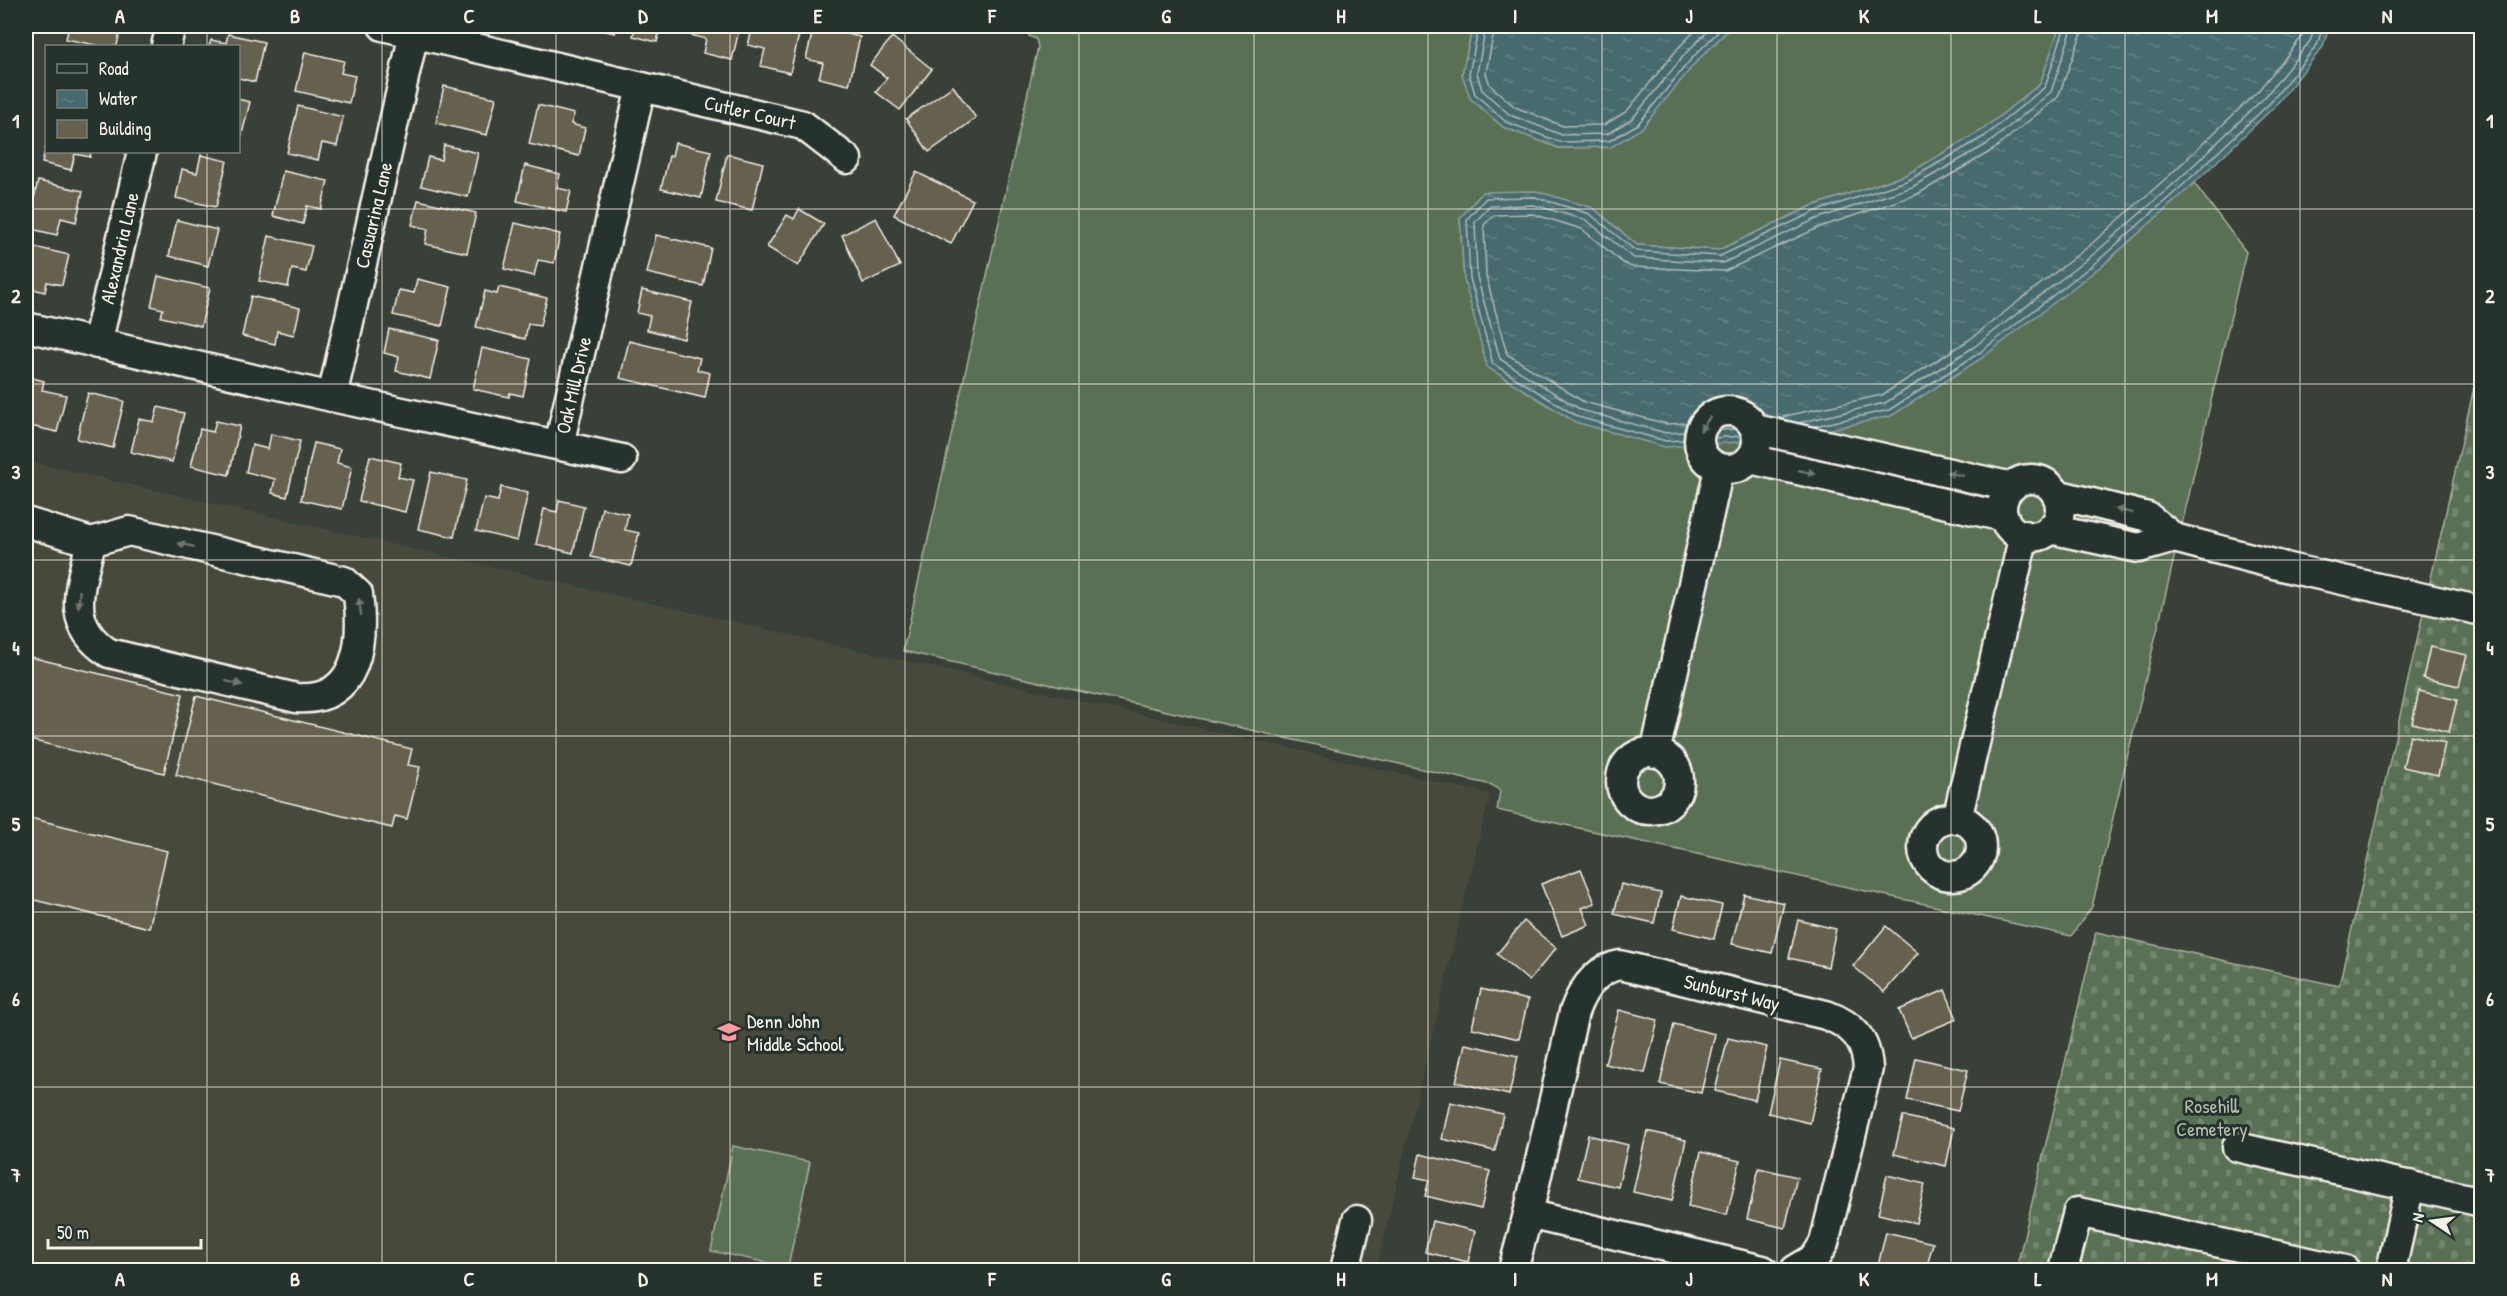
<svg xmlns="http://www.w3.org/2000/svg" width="2507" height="1296" font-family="'Patrick Hand',sans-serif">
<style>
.built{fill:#464a3e}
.grass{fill:#5a7054;stroke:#a7b09e;stroke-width:1.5}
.cemetery{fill:url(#cemetery-stones);stroke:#a7b09e;stroke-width:1.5}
.water{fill:url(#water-ripples);stroke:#8ca09f;stroke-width:1.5}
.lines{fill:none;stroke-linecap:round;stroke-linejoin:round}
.shore{stroke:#afbbb7;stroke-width:1.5}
.building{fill:#66604f;stroke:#f4f1e8;stroke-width:1.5}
.minor-casing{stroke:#f4f1e8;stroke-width:33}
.minor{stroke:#26332d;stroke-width:28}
.oneway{fill:#6e766e}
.grid{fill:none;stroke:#f4f1e8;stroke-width:1.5;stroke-opacity:0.55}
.labels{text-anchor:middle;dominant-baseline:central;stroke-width:6;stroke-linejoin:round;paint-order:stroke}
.street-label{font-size:20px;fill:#f4f1e8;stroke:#26332d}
.poi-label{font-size:20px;fill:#f4f1e8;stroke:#26332d;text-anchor:start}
.park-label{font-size:20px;fill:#b6bdad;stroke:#26332d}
.neatline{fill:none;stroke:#f4f1e8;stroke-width:2}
.grid-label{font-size:20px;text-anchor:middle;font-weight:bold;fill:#f4f1e8}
</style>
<defs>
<pattern id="cemetery-stones" width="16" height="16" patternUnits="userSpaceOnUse" patternTransform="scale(1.5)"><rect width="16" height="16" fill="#5a7054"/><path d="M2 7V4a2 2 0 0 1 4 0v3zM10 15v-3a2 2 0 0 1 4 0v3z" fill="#72856d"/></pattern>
<pattern id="water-ripples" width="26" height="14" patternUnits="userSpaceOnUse" patternTransform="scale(1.5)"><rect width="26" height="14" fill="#476a6e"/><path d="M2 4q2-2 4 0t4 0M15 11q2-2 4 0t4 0" fill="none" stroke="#628083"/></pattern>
</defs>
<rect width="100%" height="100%" fill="#394037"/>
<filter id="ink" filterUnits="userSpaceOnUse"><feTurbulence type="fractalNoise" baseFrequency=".0167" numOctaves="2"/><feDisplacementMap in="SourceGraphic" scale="12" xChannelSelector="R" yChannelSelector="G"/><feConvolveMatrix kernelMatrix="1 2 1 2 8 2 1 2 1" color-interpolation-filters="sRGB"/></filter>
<g filter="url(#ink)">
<!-- built -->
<path class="built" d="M26,461L1490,794L1376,1270H26Z"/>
<!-- grass -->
<g class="grass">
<path d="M1031,26H1473L1462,74L1503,127L1559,148L1611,147L1732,26H2060L2040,84L1981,131L1906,175L1812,206L1719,250L1637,245L1593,208L1483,192L1460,218L1464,279L2104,264L2194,183L2246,252L2092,907L2071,936L1497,810L1500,791L1492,785L903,651L1038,47L1036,39L1029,36Z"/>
<path d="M733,1146L810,1162L788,1267L711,1251Z"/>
</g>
<!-- cemetery -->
<path class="cemetery" d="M2475,383L2481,384V1270H2016L2096,932L2339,986Z"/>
<!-- water -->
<g class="water">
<path d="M1473,26H1732L1696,62L1642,128L1611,147L1559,148L1503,127L1470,98L1462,74Z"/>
<path d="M2060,26H2329L2323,47L2275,106L2186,191L2104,264L1982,358L1891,416L1785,439L1665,447L1575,422L1487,367L1464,279L1460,218L1483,192L1536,191L1593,208L1637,245L1719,250L1812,206L1906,175L1981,131L2040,84Z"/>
</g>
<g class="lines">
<!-- shore -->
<g class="shore">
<path d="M1479,26L1469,74L1475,94L1506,122L1560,142L1609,141L1638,124L1692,58L1724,26"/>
<path d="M1486,26L1477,73L1482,90L1510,115L1562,135L1607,134L1633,118L1686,53L1713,26"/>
<path d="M1495,26L1486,73L1490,85L1515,107L1563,126L1604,125L1627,111L1679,47L1700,26"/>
<path d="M1776,418L1882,395L1969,340L2089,246L2171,174L2258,91L2302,37L2305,26"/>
<path d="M1743,420L1667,424L1584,402L1507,354L1486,276L1484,225L1494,215L1533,214L1582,229L1623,263L1632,267L1725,271L1820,227L1916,195L1993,150L2058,97L2081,35L2082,26"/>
<path d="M1798,423L1885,403L1974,347L2095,253L2177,181L2265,97L2310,41L2315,26"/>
<path d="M1815,426L1889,410L1979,353L2100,259L2182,186L2270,103L2317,45L2323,26"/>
<path d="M1740,429L1666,433L1581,410L1500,359L1477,277L1475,222L1490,206L1534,205L1586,220L1634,258L1723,263L1816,219L1912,187L1989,143L2051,92L2073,26"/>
<path d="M1742,436L1666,441L1578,417L1493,364L1470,278L1467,219L1486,198L1535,197L1590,214L1636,251L1720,256L1814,212L1909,180L1985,136L2045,87L2065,26"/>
</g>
</g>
<!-- building -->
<g class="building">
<path d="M69,26H121L117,46H100L66,39Z"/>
<path d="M585,26H617L615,33Z"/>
<path d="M635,26H674L672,32L660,29L657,42L633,36Z"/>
<path d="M693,26H740L732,60L703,53L706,39L690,35Z"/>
<path d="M753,26H801L790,73L761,66L765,49L748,45Z"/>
<path d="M814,26L860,37L849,85L819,78L823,63L806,59Z"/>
<path d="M228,34L264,42L255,82L238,78V46H209L211,40L226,43Z"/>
<path d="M892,37L932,69L900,110L876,92L887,78L870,65Z"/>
<path d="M305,52L344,61L341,73L355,76L349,103L296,91Z"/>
<path d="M444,86L496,98L487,135L436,123Z"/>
<path d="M953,86L976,118L929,152L906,119Z"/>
<path d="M238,99L250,102L241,138H238Z"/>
<path d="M538,105L574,114L571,124L585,128L579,156L529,144Z"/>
<path d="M298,106L343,117L337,146L322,143L318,160L287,153Z"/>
<path d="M675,143L711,151L701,198L661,189L669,156H672Z"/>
<path d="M444,145L478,153L468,197L421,186L428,157L441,160Z"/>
<path d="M46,146V152H91L90,157L75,154L71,170L42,163Z"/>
<path d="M727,154L763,163L752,210L716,202Z"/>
<path d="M201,155L227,161L216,207L176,198L182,169L197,173Z"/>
<path d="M525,165L560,174L557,188L571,191L566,212L517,201Z"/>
<path d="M283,171L328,181L321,209L307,206L303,224L273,216Z"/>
<path d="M916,172L973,200L951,244L894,215Z"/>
<path d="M38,181L83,191L76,222L61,218L57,235L27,228Z"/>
<path d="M418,200L476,213L467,253L425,244L428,229L412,225Z"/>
<path d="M799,209L824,224L798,266L767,247L787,215L794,219Z"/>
<path d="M876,218L900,266L863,283L842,235Z"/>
<path d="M177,220L217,230L208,266L169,256Z"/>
<path d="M515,223L560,234L554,263L538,260L534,276L504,269Z"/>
<path d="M656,235L711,248L703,286L647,273Z"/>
<path d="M269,236L312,246L306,272L292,269L288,287L259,281Z"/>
<path d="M26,245L69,255L62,285L47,282L45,292L26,287Z"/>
<path d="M158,276L210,288L201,326L161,317L163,309L151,306Z"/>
<path d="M417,279L451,287L442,326L393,315L399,290L414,293Z"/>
<path d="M499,287L547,298L540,326L528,324L525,339L476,327L485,291L497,294Z"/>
<path d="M642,290L692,302L684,339L647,330L650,316L637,313Z"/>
<path d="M251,296L300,308L294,335L277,331L275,344L242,336Z"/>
<path d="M389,329L439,340L430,379L396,371L399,357L384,353Z"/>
<path d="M629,341L700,358L697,370L710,373L705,398L620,378Z"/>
<path d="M482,348L531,359L523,396L510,393L509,397L473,389Z"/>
<path d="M29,377L44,381L42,390L66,395L57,432L26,425V391Z"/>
<path d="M88,393L124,401L113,448L77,439Z"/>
<path d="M158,407L184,413L172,462L131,452L139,419L154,422Z"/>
<path d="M216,421L240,426L229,475L191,466L200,429L213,432Z"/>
<path d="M271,434L300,441L287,497L272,493L275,479L246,472L252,445L268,449Z"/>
<path d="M314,443L340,449L337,463L352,467L342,509L301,500Z"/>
<path d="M370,456L401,463L398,477L413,480L405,512L359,501Z"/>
<path d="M431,472L467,480L454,537L418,529Z"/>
<path d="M501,487L528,493L517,541L476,531L484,498L498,501Z"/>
<path d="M559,500L584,506L573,553L536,544L544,509L557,512Z"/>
<path d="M602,508L628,514L625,530L639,533L631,566L591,557Z"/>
<path d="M2430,647L2467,655L2459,686L2423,678Z"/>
<path d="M26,656L183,694L164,773L26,739Z"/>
<path d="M2419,691L2457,700L2449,732L2412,723Z"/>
<path d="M196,696L412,749L408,765L420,767L407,819L395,816L392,828L176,775Z"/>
<path d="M2410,735L2445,743L2438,775L2403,767Z"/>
<path d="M26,817L167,851L149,928L26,898Z"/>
<path d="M1581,869L1595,903L1582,908L1589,925L1562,936L1541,884Z"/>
<path d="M1621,884L1661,893L1654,923L1614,914Z"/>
<path d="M1744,894L1784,903L1772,953L1732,944Z"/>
<path d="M1681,896L1722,905L1714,939L1673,929Z"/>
<path d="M1798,920L1836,929L1828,967L1789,958Z"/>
<path d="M1524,921L1556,948L1529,981L1497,954Z"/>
<path d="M1886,926L1918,953L1884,992L1853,966Z"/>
<path d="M1481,989L1528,1000L1519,1039L1472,1028Z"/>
<path d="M1945,990L1957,1019L1911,1038L1899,1010Z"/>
<path d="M1619,1010L1658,1020L1645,1073L1605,1064Z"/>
<path d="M1674,1024L1715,1034L1701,1093L1660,1084Z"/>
<path d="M1728,1038L1767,1047L1755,1100L1715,1091Z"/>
<path d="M1465,1044L1518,1056L1509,1095L1456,1082Z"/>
<path d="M1916,1058L1968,1070L1958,1111L1907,1100Z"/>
<path d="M1780,1060L1822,1069L1810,1123L1768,1113Z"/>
<path d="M1450,1102L1503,1114L1495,1151L1442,1139Z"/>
<path d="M1903,1116L1954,1128L1946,1166L1894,1154Z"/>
<path d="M1647,1131L1686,1140L1672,1201L1633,1192Z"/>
<path d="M1588,1135L1628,1145L1618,1187L1578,1178Z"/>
<path d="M1701,1152L1740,1161L1727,1215L1688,1206Z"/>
<path d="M1420,1154L1490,1171L1481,1209L1425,1196L1429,1180L1415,1177Z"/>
<path d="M1759,1168L1797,1177L1785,1228L1747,1219Z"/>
<path d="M1887,1175L1925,1184L1916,1223L1878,1214Z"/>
<path d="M1432,1221L1475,1231L1468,1262L1425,1252Z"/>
<path d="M1886,1232L1933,1243L1926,1270H1877Z"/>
</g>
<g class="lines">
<!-- minor casing -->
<g class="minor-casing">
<g id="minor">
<path d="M383,26L803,125L847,159"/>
<path d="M166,46L171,26"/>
<path d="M26,327L332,397L622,459"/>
<path d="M97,344L142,152"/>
<path d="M332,397L414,33"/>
<circle cx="1728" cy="440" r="29"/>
<path d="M1755,429L2012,487"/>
<path d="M559,445L641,87"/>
<path d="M1750,459L2004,517"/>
<circle cx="2031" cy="508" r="29"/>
<path d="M2056,494L2148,517L2174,538L2293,569L2482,611"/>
<path d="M26,522L91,542L129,531L344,581L358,594C364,641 359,703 296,698L109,653C63,624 81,585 91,542"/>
<path d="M2050,529L2139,548L2174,538"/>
<circle cx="1650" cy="781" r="29"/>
<path d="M1655,753L1719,469"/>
<circle cx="1952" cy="847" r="29"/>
<path d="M1957,819L2024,535"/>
<path d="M2237,1147L2482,1202"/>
<path d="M1528,1214L1763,1270"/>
<path d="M1345,1270L1357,1220"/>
<path d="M1513,1270L1528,1214L1574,1012C1582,990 1595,969 1620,965L1826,1015C1853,1025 1866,1039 1868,1068L1824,1243L1815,1258L1795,1270"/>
<path d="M2063,1270L2078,1212L2345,1270"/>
<path d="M2391,1270L2410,1185"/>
</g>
</g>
<!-- minor -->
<use href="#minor" class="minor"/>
</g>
<!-- one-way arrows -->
<defs><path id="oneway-solid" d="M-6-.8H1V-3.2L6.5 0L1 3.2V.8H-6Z" transform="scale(1.5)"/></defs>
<g class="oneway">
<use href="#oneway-solid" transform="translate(1705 424) rotate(125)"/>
<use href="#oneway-solid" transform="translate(1807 472) rotate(13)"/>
<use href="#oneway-solid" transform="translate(1955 474) rotate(-167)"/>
<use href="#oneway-solid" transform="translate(2124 511) rotate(-166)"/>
<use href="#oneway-solid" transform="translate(186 545) rotate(-167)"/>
<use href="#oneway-solid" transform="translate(79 599) rotate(94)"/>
<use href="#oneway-solid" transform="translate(360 607) rotate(-97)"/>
<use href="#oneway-solid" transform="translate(234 683) rotate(14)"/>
</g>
</g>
<!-- grid -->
<path class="grid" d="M207,26V46M382,26V1270M556,26V1270M730,26V1270M905,26V1270M1079,26V1270M1254,26V1270M1428,26V1270M1602,26V1270M1777,26V1270M1951,26V1270M2125,26V1270M2300,26V1270M207,152V1270M26,209H2482M26,384H2482M26,560H2482M26,736H2482M26,912H2482M26,1087H2482"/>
<!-- icons -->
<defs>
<g id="school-bare" transform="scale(1.8)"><path d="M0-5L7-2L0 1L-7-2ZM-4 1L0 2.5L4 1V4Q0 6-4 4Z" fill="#ff9aa2" stroke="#26332d" stroke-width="2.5" paint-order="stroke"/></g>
</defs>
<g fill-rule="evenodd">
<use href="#school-bare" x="729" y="1032"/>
</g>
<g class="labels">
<!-- street labels -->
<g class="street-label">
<text transform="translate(750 112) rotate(13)">Cutler Court</text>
<text transform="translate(373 215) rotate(-77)">Casuarina Lane</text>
<text transform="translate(119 248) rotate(-77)">Alexandria Lane</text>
<text transform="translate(573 385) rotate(-77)">Oak Mill Drive</text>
<text transform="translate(1732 992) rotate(14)">Sunburst Way</text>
</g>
<!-- poi labels -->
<g class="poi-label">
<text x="747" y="1020">Denn John<tspan x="747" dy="23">Middle School</tspan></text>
</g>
<!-- park labels -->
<g class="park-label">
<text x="2212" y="1105">Rosehill<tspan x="2212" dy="23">Cemetery</tspan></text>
</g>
</g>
<!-- margin -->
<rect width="2507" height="1296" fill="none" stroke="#26332d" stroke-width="66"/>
<!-- legend -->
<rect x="45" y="45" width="195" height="108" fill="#26332d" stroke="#787f78" stroke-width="1.5"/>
<rect x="57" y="64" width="30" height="9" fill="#26332d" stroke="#787f78" stroke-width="1.5"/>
<text x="99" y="75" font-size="18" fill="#f4f1e8">Road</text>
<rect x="57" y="90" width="30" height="18" fill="url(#water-ripples)" stroke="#787f78" stroke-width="1.5"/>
<text x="99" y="105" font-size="18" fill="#f4f1e8">Water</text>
<rect x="57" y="120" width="30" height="18" fill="#66604f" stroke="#787f78" stroke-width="1.5"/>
<text x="99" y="135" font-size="18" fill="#f4f1e8">Building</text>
<!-- north arrow -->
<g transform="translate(2432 1221) rotate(283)" stroke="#26332d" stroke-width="4.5" paint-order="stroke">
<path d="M0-4.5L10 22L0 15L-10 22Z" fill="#f4f1e8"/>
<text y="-9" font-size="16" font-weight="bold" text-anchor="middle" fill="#f4f1e8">N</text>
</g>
<!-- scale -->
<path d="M48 1239v9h153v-9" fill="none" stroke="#f4f1e8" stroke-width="3"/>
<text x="57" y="1239" font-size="18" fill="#f4f1e8" stroke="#26332d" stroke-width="4.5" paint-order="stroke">50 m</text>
<rect x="33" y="33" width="2441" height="1230" class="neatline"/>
<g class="grid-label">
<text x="120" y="23">A</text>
<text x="295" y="23">B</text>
<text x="469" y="23">C</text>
<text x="643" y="23">D</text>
<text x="818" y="23">E</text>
<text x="992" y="23">F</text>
<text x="1166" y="23">G</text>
<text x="1341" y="23">H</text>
<text x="1515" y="23">I</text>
<text x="1689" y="23">J</text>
<text x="1864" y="23">K</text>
<text x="2038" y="23">L</text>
<text x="2212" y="23">M</text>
<text x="2387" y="23">N</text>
<text x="16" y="128">1</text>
<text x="2490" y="128">1</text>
<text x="16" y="303">2</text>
<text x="2490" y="303">2</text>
<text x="16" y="479">3</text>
<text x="2490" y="479">3</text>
<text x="16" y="655">4</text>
<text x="2490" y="655">4</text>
<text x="16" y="831">5</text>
<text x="2490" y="831">5</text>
<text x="16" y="1006">6</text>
<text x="2490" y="1006">6</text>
<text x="16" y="1182">7</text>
<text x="2490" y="1182">7</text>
<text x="120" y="1286">A</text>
<text x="295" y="1286">B</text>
<text x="469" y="1286">C</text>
<text x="643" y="1286">D</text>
<text x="818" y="1286">E</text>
<text x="992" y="1286">F</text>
<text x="1166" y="1286">G</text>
<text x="1341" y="1286">H</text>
<text x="1515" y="1286">I</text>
<text x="1689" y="1286">J</text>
<text x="1864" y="1286">K</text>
<text x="2038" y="1286">L</text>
<text x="2212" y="1286">M</text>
<text x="2387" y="1286">N</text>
</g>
</svg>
